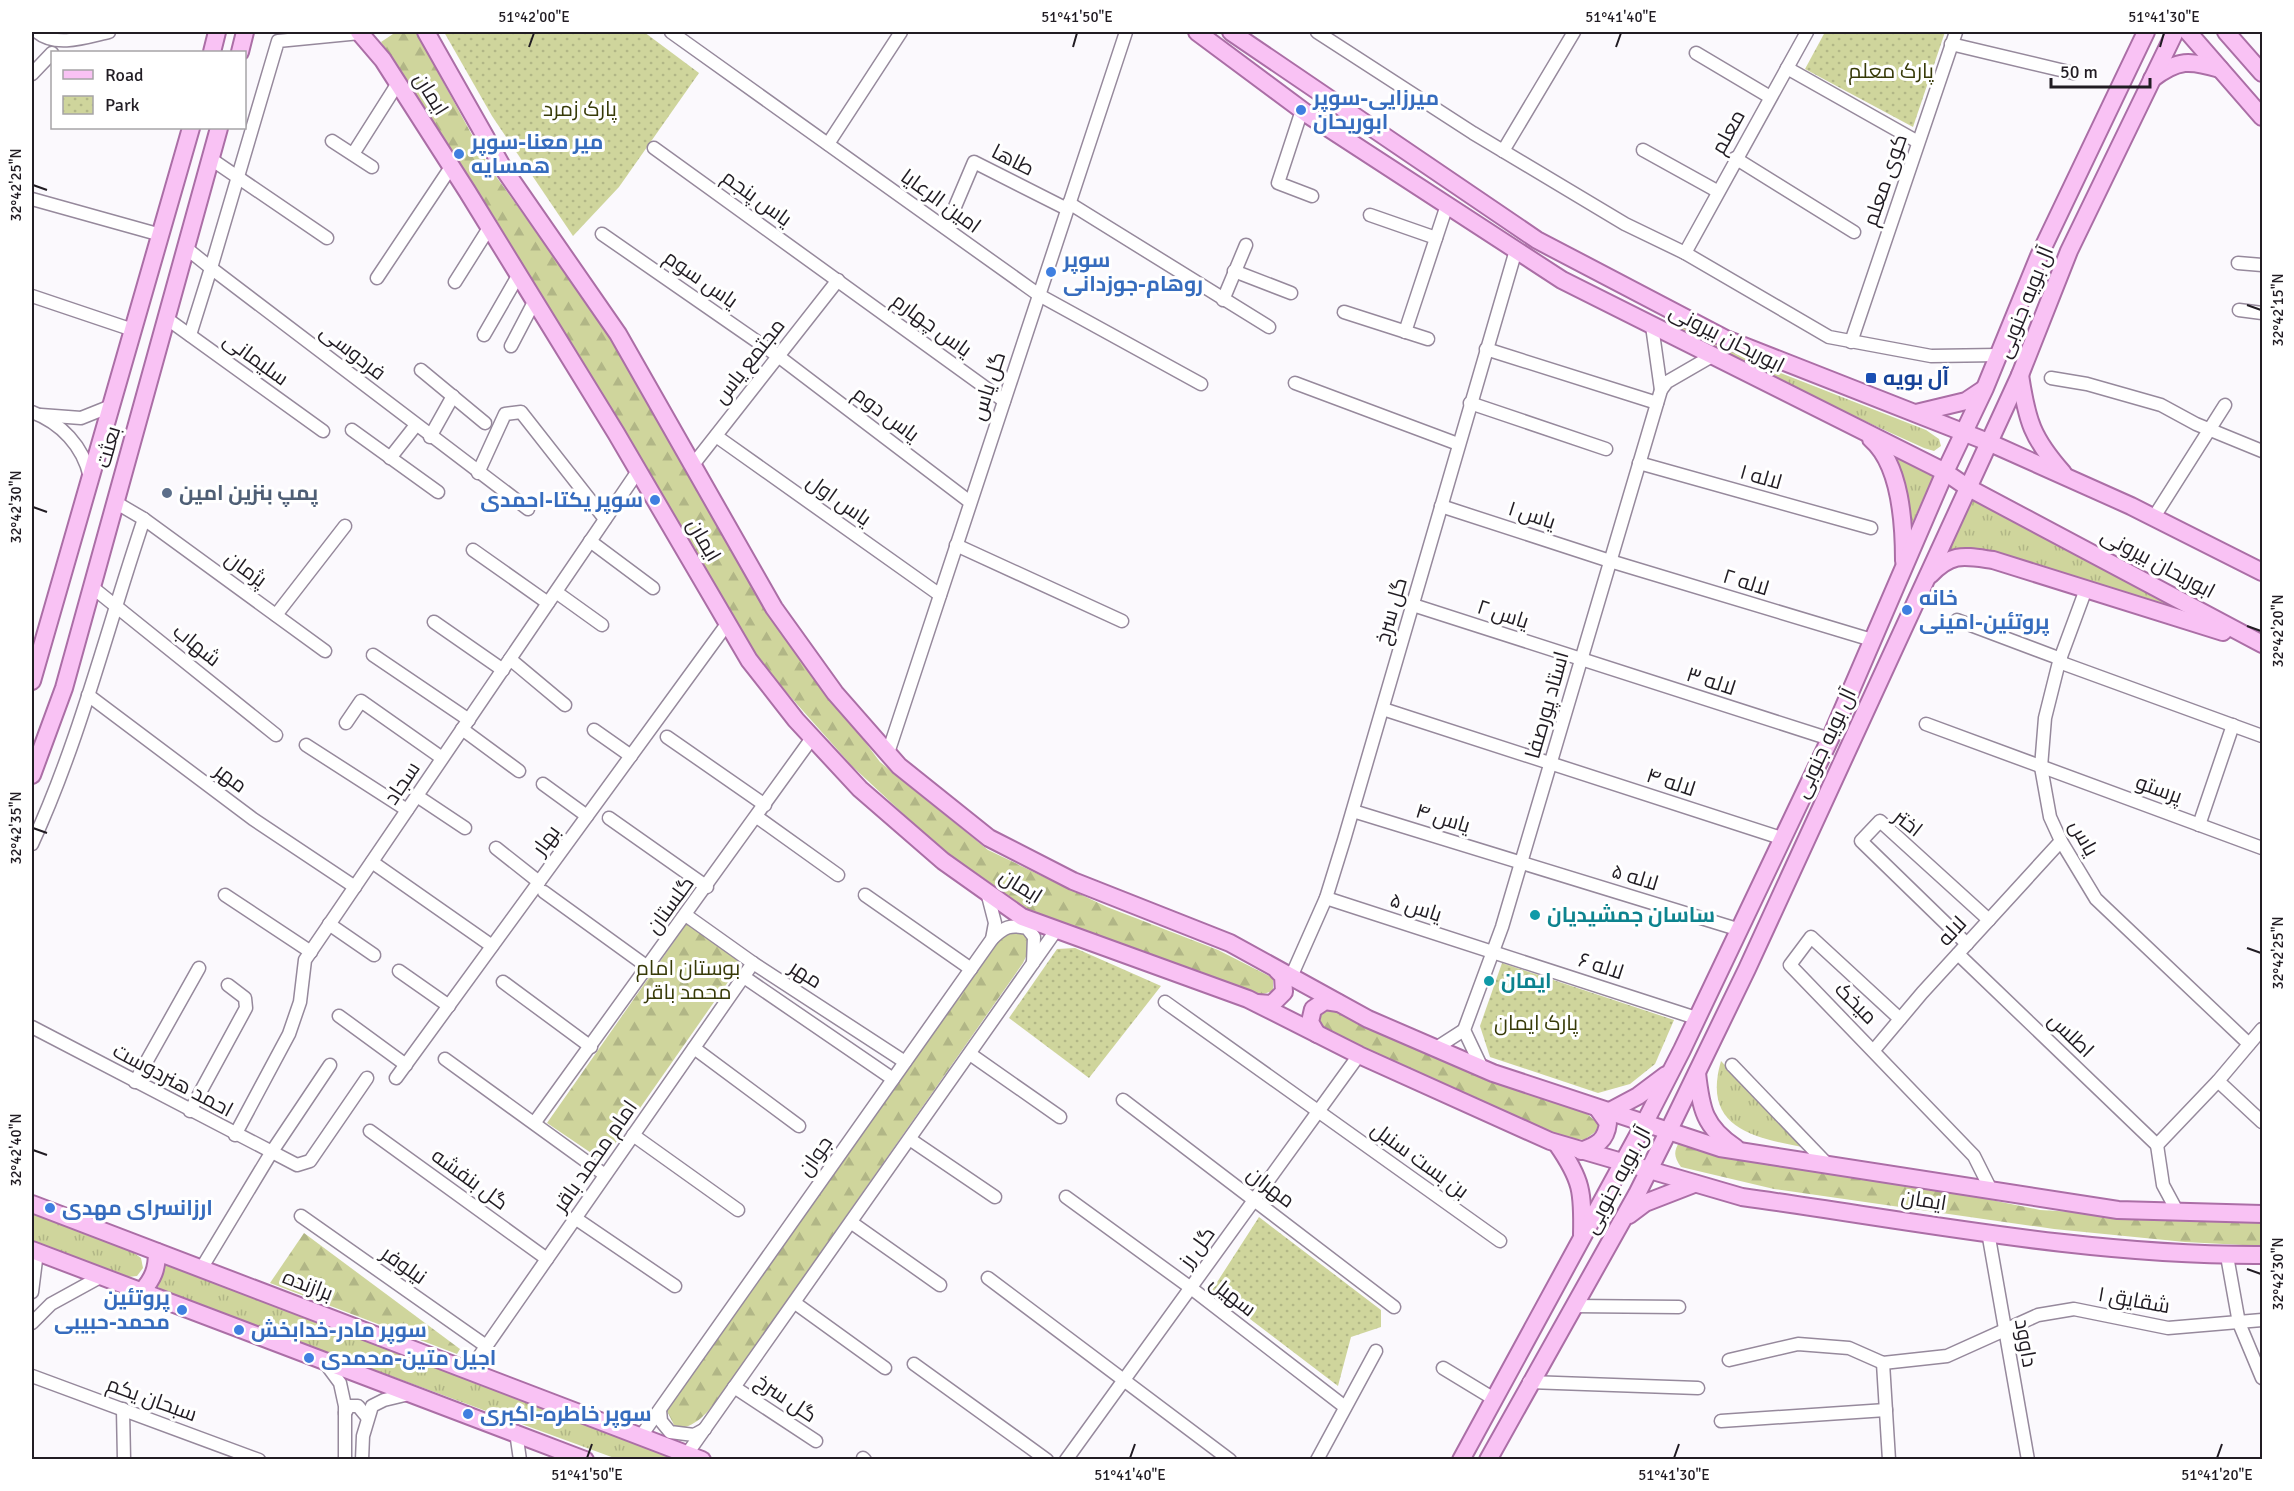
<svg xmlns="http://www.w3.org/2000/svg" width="2294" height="1491" font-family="Signika,Cairo,sans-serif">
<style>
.grass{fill:url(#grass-tufts)}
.forest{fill:url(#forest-firs)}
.park{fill:url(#park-dots)}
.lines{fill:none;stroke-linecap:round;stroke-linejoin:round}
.minor-casing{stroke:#96899c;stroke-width:15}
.major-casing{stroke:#ab6ea6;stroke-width:20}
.minor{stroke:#fff;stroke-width:12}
.major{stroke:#f9c2f4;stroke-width:16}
.ticks{fill:none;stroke:#211c23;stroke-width:2}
.shop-dot{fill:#3f7fe0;stroke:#fff;stroke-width:2}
.transit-dot{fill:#1a4fb4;stroke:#fff;stroke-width:2}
.service-dot{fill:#5c6f8a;stroke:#fff;stroke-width:2}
.culture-dot{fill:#0f9aa8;stroke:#fff;stroke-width:2}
.labels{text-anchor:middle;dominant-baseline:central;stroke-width:6;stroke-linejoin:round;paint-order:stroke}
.park-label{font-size:21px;fill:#373a08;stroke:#fff}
.street-label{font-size:21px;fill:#211c23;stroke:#fff}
.shop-label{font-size:21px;font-weight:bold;fill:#366cbe;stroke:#fff;text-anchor:start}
.transit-label{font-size:21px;font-weight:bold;fill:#164399;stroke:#fff;text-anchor:start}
.service-label{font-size:21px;font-weight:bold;fill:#4e5e75;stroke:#fff;text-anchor:start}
.culture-label{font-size:21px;font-weight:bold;fill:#0d838f;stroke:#fff;text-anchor:start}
.neatline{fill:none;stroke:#211c23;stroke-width:2}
.ticks-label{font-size:15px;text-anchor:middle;fill:#211c23}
</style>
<defs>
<pattern id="grass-tufts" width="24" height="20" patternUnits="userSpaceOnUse" patternTransform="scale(1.5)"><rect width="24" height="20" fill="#cfd59c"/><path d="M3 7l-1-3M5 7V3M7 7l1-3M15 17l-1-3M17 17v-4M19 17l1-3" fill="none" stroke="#b1b686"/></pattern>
<pattern id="forest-firs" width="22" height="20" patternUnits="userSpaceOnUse" patternTransform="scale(1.5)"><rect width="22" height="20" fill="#cfd59c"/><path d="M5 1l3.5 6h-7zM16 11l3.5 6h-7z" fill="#b1b686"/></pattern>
<pattern id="park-dots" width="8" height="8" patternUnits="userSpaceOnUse" patternTransform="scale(1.5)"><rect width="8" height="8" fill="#cfd59c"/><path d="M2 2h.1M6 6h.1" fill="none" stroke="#b1b686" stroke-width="1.8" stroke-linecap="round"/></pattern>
</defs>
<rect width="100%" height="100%" fill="#fbf9fd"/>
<!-- grass -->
<g class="grass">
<path d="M1670,319L1760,365L1926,430L1939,439L1941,446L1934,451L1924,448L1801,392L1668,325Z"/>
<path d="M1885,446L1935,472L1909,531Z"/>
<path d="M1972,500L2200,618L1948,553Z"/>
<path d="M1721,1061L1802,1147C1750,1137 1702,1126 1721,1061Z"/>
<path d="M32,1213L131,1251L141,1258L143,1268L137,1276L128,1277L32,1243Z"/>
<path d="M164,1262L678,1459H617L173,1296L158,1287L157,1274Z"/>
</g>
<!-- forest -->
<g class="forest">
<path d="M396,32H416L490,168L616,343L769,613L880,762L988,850L1107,907L1218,950L1273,978V991L1260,995L1028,910L941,849L852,766L757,659L584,369L381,42Z"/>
<path d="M687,923L742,962L603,1161L547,1123Z"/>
<path d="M1018,931L1028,935L1031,946L1023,963L716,1402C703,1417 696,1426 676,1429L667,1411L1004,934Z"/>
<path d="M1333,1009L1475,1074L1585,1112L1602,1127L1584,1140L1560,1137L1334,1034L1319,1025L1318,1015Z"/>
<path d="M1680,1141L1913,1184L2040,1210L2262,1223V1246L2185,1242L2054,1229L1774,1189L1681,1167C1674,1157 1673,1152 1680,1141Z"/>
<path d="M304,1233L460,1349L457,1354L270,1283Z"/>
</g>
<!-- park -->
<g class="park">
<path d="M444,32H644L699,73L619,187L573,236L492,116Z"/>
<path d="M1825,32H1945L1913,127L1805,69Z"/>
<path d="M1075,948L1161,986L1089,1078L1009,1018L1057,949Z"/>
<path d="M1502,963L1674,1020L1655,1064L1630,1084L1598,1093L1490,1057L1480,1026Z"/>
<path d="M1259,1217L1381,1310V1327L1351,1337L1338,1386L1212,1290Z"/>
</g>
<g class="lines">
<!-- minor casing -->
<g class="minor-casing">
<g id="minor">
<path d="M37,32C56,48 87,37 109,32"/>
<path d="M671,32L1039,295L1201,384"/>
<path d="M1317,32L1473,133L1625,224L1685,253L1829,337L1931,356L1999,355"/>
<path d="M1951,44L2073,73"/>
<path d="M1696,53L1770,97"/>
<path d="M1787,68L1918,142"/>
<path d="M32,74L52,53"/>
<path d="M1302,110L1278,183L1312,196"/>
<path d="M332,141L372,167"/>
<path d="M828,144L901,32"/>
<path d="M654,148L1004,401"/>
<path d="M1643,150L1717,191"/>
<path d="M1503,151L1574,32"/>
<path d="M353,154L398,83"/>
<path d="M1735,158L1854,232"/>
<path d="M211,159L327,238"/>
<path d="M32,199L161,235"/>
<path d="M1069,203L1269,327"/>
<path d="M1370,215L1436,238"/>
<path d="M946,228L974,162L1067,209"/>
<path d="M602,234L778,356L970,502"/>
<path d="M186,248L211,268L278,41L360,33"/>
<path d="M1685,253L1807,32"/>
<path d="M2238,263L2262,265"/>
<path d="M1234,271L1291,293"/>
<path d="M377,278L451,167"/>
<path d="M455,282L489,228"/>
<path d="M32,296L133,330"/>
<path d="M1223,300L1246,245"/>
<path d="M2239,310L2262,313"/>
<path d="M1344,312L1428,339"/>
<path d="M166,318L323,431"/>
<path d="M1652,326L1661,390"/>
<path d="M1405,332L1447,205"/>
<path d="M190,335L211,268L528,509"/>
<path d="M484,335L518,276"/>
<path d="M1851,342L1956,32"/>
<path d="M511,346L534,302"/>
<path d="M1486,349L1657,403"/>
<path d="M421,370L485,423"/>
<path d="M2051,378L2087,384L2161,405L2196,424L2262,451"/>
<path d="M1295,383L1458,444"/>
<path d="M1470,403L1606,449"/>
<path d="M32,412C61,423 83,446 90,477"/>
<path d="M41,415L81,418L111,406"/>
<path d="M352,430L438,492"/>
<path d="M716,436L940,595"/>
<path d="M430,437L453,396"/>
<path d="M390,458L416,425"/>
<path d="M1639,463L1871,528"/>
<path d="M692,466L838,280"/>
<path d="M478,473L505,414L521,412L605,519"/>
<path d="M115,502L144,519L325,651"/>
<path d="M1441,506L1610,561L1872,640"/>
<path d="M2154,517L2225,405"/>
<path d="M590,541L653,588"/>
<path d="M956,545L1122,621"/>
<path d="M473,550L548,603"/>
<path d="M92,587L276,735"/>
<path d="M2086,589L2059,662L2045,718L2041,767L2050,817L2061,841L2096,899L2249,1044"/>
<path d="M556,592L602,625"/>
<path d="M1413,605L1830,739"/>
<path d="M276,615L345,526"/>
<path d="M1957,620L2061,659"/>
<path d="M434,622L503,670"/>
<path d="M373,655L469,720"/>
<path d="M510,659L565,705"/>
<path d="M2059,662L2262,736"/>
<path d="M88,695L253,819L355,887"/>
<path d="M1383,709L1781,838"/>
<path d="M346,723L361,701L442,758"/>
<path d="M1926,724L2262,848"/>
<path d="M462,729L519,771"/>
<path d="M594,730L631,756"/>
<path d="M667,737L765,805"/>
<path d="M306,745L407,810"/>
<path d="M888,753L1126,32"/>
<path d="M543,784L587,816"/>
<path d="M417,796L465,828"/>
<path d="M1353,811L1737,929"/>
<path d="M757,817L838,875"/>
<path d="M609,818L707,887"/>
<path d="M2199,825L2233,725"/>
<path d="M32,844C80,740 107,628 144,519"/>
<path d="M496,848L539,882"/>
<path d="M372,862L492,946"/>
<path d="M544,892L649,968"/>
<path d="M225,895L311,952"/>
<path d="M865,895L971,969"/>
<path d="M1326,898L1696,1018"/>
<path d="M687,916L753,963L905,1062"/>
<path d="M329,924L374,955"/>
<path d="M992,939C1004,927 1010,924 1027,928L1034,937L1033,963"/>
<path d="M1967,944L1861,841L1880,821L1989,920"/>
<path d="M1958,954L2157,1145"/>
<path d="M399,971L449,1006"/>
<path d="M744,977L893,1079"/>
<path d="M1291,977L1326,898L1344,840L1516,250"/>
<path d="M503,982L591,1047"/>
<path d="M1165,1002L1500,1241"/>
<path d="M339,1016L406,1065"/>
<path d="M1900,1019L1811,937L1790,965L1974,1156L1991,1190"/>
<path d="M32,1027L297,1165L310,1161L367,1078"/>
<path d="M1464,1030L1502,927L1661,390L1667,382L1712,356"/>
<path d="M694,1048L799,1126"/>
<path d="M1436,1048L1464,1030L1482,1068"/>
<path d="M1874,1050L1922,993L2061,841"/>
<path d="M970,1054L1060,1117"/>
<path d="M445,1059L605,1175"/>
<path d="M1732,1065L1829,1166"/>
<path d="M396,1078L727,624"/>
<path d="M2218,1081L2262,1122"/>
<path d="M135,1082L199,968"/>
<path d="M1123,1100L1394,1307"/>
<path d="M190,1111L246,1008L245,998L228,985"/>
<path d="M535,1122L812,738"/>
<path d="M370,1131L547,1259"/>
<path d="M235,1135L289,1034L300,1002L305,960L638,471"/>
<path d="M633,1135L738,1210"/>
<path d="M911,1140L995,1197"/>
<path d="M2157,1145L2218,1081L2262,1029"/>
<path d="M2157,1145L2163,1185L2177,1211"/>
<path d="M1066,1197L1191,1288L1345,1407"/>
<path d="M301,1216L486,1346"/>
<path d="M575,1218L675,1286"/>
<path d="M852,1223L940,1285"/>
<path d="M1988,1232L2028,1460"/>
<path d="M2227,1256L2239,1323L2262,1378"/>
<path d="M201,1269L271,1153L330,1065"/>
<path d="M988,1278L1230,1460"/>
<path d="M32,1292L37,1252"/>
<path d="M795,1303L885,1368"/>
<path d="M1573,1306L1679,1307"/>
<path d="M32,1323L51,1304L102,1276"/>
<path d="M323,1360L340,1383L345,1406V1460"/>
<path d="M1729,1360L1798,1344L1849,1348L1883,1363L1947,1356L2038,1315L2074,1309L2168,1328L2262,1320"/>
<path d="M1883,1363L1889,1460"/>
<path d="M914,1364L1047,1460"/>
<path d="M1443,1368L1494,1399"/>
<path d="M469,1371L753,963"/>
<path d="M32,1376L259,1460"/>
<path d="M1529,1382L1698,1388"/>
<path d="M734,1387L816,1441"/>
<path d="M123,1409L124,1460"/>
<path d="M660,1410L661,1421L670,1432L694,1435L705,1429"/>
<path d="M345,1413L349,1406H358L367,1417"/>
<path d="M1721,1421L1886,1410"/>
<path d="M516,1432L520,1460"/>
<path d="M641,1436L992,939L995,923L987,892"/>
<path d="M687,1454L1057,929"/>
<path d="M863,1458L865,1460"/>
<path d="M362,1460L363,1436L372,1406L384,1400L409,1394"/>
<path d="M1066,1460L1359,1055"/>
<path d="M1317,1460L1376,1351"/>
</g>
</g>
<!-- major casing -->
<g class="major-casing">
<g id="major">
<path d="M359,32L383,60L467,191L616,433L749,660L796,720L860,789L943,861L1022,917L1248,999L1359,1055L1550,1141L1742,1197C1914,1221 2088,1256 2262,1255"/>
<path d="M426,32L503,168L618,334L774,608L835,693L899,766L989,838L1073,881L1230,943L1368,1019L1493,1073L1720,1148L2118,1210L2262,1214"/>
<path d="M1197,32L1310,116L1562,280L1945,472L1967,487L2262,644"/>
<path d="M1231,32L1537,240L1726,339L1988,442L2131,506L2262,572"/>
<path d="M2188,32L2262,117"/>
<path d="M2226,32L2262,73"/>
<path d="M212,52L217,32"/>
<path d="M240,52L245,32"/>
<path d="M2152,79C2178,59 2190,60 2220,69"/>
<path d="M2020,375C2027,421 2032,438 2063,473"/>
<path d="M1916,413L1966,401L1984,389"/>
<path d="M1871,439C1901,465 1904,523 1904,561"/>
<path d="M1930,575C1952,552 1964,556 1993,560L2223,632"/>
<path d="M32,681L191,128"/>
<path d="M32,775L64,688L219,128"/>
<path d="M1257,1003L1272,1004L1284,992L1283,976L1277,970"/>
<path d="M1317,1034L1310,1022L1313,1009L1325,1001L1338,1003"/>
<path d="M1697,1073C1701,1109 1704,1127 1736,1148"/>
<path d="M1608,1112L1638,1096L1666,1075"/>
<path d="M1557,1144C1582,1180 1583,1192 1582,1235"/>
<path d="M1581,1151C1597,1145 1606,1141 1608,1123L1598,1109"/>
<path d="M32,1204L702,1460"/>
<path d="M1629,1215L1645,1203L1694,1184"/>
<path d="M32,1250L585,1460"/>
<path d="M142,1291C153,1279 157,1269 157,1252"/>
<path d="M1461,1460L1644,1124L1682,1050L1830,739L1945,472L1985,388L2039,256L2146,32"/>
<path d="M1488,1460L1637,1194L1668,1132L1747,969L2020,375L2069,251L2175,32"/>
</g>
</g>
<!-- minor -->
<use href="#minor" class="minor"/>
<!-- major -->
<use href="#major" class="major"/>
</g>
<!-- ticks -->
<path class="ticks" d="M529,47L534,33M1073,47L1077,33M1616,47L1621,33M2160,47L2164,33M33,185L47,190M2247,305L2261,310M33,507L47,512M2247,626L2261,631M33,828L47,833M2247,948L2261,953M33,1150L47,1155M2247,1269L2261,1274M587,1458L592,1444M1130,1458L1135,1444M1674,1458L1679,1444M2217,1458L2222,1444"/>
<!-- markers -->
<g class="shop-dot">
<circle cx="1301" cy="110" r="6"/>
<circle cx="459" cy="154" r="6"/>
<circle cx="1051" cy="272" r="6"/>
<circle cx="655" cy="500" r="6"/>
<circle cx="1907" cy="610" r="6"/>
<circle cx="50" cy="1208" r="6"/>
<circle cx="182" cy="1310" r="6"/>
<circle cx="239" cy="1330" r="6"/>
<circle cx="309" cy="1358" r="6"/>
<circle cx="468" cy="1414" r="6"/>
</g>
<rect class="transit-dot" x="1865" y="372" width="12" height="12" rx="3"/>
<circle class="service-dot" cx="167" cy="493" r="6"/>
<g class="culture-dot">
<circle cx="1535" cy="915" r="6"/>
<circle cx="1489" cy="981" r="6"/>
</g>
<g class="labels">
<!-- park labels -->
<g class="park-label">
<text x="1891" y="71">پارک معلم</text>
<text x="580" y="109">پارک زمرد</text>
<text x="688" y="968">بوستان امام<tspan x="688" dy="24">محمد باقر</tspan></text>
<text x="1536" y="1023">پارک ایمان</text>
</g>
<!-- street labels -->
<g class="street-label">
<text transform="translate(431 94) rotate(58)">ایمان</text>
<text transform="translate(1728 132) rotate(-61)">معلم</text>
<text transform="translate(1013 160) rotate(27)">طاها</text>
<text transform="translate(1885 180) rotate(-71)">کوی معلم</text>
<text transform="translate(757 198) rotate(36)">یاس پنجم</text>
<text transform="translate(941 201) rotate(36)">امین الرعایا</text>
<text transform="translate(701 279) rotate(35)">یاس سوم</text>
<text transform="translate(2025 302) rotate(-68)">آل بویه جنوبی</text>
<text transform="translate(932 325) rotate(36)">یاس چهارم</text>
<text transform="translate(1727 338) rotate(27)">ابوریحان بیرونی</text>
<text transform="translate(353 352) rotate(38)">فردوسی</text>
<text transform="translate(256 359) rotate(36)">سلیمانی</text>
<text transform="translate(749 361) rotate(-52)">مجتمع یاس</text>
<text transform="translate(988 386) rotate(-72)">گل یاس</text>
<text transform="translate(886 414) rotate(37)">یاس دوم</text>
<text transform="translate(108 447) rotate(-74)">بعثت</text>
<text transform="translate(1761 477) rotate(16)">لاله ۱</text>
<text transform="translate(839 500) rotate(35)">یاس اول</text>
<text transform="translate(1532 515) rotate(18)">یاس ۱</text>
<text transform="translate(704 540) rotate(60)">ایمان</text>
<text transform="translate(2158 563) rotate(28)">ابوریحان بیرونی</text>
<text transform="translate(246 569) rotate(36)">پژمان</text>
<text transform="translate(1746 582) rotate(17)">لاله ۲</text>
<text transform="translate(1391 611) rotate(-74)">گل سرخ</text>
<text transform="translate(1503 614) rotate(18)">یاس ۲</text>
<text transform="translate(197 645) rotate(39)">شهاب</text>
<text transform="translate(1711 681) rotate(18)">لاله ۳</text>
<text transform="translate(1547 705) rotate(-74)">استاد پورصفا</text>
<text transform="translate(1825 743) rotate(-65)">آل بویه جنوبی</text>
<text transform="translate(231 778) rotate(37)">مهر</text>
<text transform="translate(1671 782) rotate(18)">لاله ۴</text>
<text transform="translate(402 783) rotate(-56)">سجاد</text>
<text transform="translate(2159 789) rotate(20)">پرستو</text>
<text transform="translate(1443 818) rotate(17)">یاس ۴</text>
<text transform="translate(1908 823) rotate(38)">اختر</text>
<text transform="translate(2084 838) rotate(61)">یاس</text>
<text transform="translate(546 840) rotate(-54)">بهار</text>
<text transform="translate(1635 877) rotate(17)">لاله ۵</text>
<text transform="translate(1021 886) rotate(32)">ایمان</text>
<text transform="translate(670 905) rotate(-54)">گلستان</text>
<text transform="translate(1416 907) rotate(18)">یاس ۵</text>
<text transform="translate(1952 931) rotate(-47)">لاله</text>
<text transform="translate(1601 966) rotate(18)">لاله ۶</text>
<text transform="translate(806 974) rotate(33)">مهر</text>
<text transform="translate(1856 1003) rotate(45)">میخک</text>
<text transform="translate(2071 1035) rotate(44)">اطلس</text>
<text transform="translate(173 1080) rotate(28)">احمد هنردوست</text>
<text transform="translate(595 1156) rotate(-55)">امام محمد باقر</text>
<text transform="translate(815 1156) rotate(-55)">جوان</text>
<text transform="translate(1420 1160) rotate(36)">بن بست سنبل</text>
<text transform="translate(470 1179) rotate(36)">گل بنفشه</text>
<text transform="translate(1617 1180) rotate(-62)">آل بویه جنوبی</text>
<text transform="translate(1271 1187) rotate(37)">مهران</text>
<text transform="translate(1924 1200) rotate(9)">ایمان</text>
<text transform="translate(1197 1247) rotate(-54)">گل رز</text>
<text transform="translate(404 1265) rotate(35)">نیلوفر</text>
<text transform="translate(308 1285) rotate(21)">برازنده</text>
<text transform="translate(1233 1296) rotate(38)">سهیل</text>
<text transform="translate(2134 1300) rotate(10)">شقایق ۱</text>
<text transform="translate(2026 1343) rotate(80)">داوود</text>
<text transform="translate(786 1398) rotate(34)">گل سرخ</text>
<text transform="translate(152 1399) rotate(20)">سبحان یکم</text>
</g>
<!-- shop labels -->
<g class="shop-label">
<text x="1313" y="98">میرزایی-سوپر<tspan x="1313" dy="24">ابوریحان</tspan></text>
<text x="471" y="142">میر معنا-سوپر<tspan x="471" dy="24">همسایه</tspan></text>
<text x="1063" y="260">سوپر<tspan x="1063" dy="24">روهام-جوزدانی</tspan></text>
<text x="643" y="500" text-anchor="end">سوپر یکتا-احمدی</text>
<text x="1919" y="598">خانه<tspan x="1919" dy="24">پروتئین-امینی</tspan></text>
<text x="62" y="1208">ارزانسرای مهدی</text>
<text x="170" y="1298" text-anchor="end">پروتئین<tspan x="170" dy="24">محمد-حبیبی</tspan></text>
<text x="251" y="1330">سوپر مادر-خدابخش</text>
<text x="321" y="1358">اجیل متین-محمدی</text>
<text x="480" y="1414">سوپر خاطره-اکبری</text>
</g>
<!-- transit labels -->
<g class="transit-label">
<text x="1883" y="378">آل بویه</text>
</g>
<!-- service labels -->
<g class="service-label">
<text x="179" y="493">پمپ بنزین امین</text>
</g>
<!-- culture labels -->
<g class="culture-label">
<text x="1547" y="915">ساسان جمشیدیان</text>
<text x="1501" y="981">ایمان</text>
</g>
</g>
<!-- border -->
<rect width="2294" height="1491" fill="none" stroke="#ffffff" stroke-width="66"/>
<!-- legend -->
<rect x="51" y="51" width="195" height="78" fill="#ffffff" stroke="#a6a4a7" stroke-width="1.5"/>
<rect x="63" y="70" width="30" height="9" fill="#f9c2f4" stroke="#a6a4a7" stroke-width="1.5"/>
<text x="105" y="81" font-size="18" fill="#211c23">Road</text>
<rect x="63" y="96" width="30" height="18" fill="url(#park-dots)" stroke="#a6a4a7" stroke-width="1.5"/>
<text x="105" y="111" font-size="18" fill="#211c23">Park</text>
<!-- scale -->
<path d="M2051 78v9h99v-9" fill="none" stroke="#211c23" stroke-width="3"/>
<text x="2060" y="78" font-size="18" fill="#211c23" stroke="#ffffff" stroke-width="4.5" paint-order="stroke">50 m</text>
<rect x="33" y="33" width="2228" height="1425" class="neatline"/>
<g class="ticks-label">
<text x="534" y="22">51°42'00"E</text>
<text x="1077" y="22">51°41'50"E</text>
<text x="1621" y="22">51°41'40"E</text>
<text x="2164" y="22">51°41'30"E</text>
<text transform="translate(16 185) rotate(-90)" y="5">32°42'25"N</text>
<text transform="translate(2278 310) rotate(-90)" y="5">32°42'15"N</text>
<text transform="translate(16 507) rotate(-90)" y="5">32°42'30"N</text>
<text transform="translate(2278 631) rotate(-90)" y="5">32°42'20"N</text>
<text transform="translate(16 828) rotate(-90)" y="5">32°42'35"N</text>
<text transform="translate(2278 953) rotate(-90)" y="5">32°42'25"N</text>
<text transform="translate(16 1150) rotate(-90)" y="5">32°42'40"N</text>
<text transform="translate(2278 1274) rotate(-90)" y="5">32°42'30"N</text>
<text x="587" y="1480">51°41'50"E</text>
<text x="1130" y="1480">51°41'40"E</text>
<text x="1674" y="1480">51°41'30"E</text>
<text x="2217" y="1480">51°41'20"E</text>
</g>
</svg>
